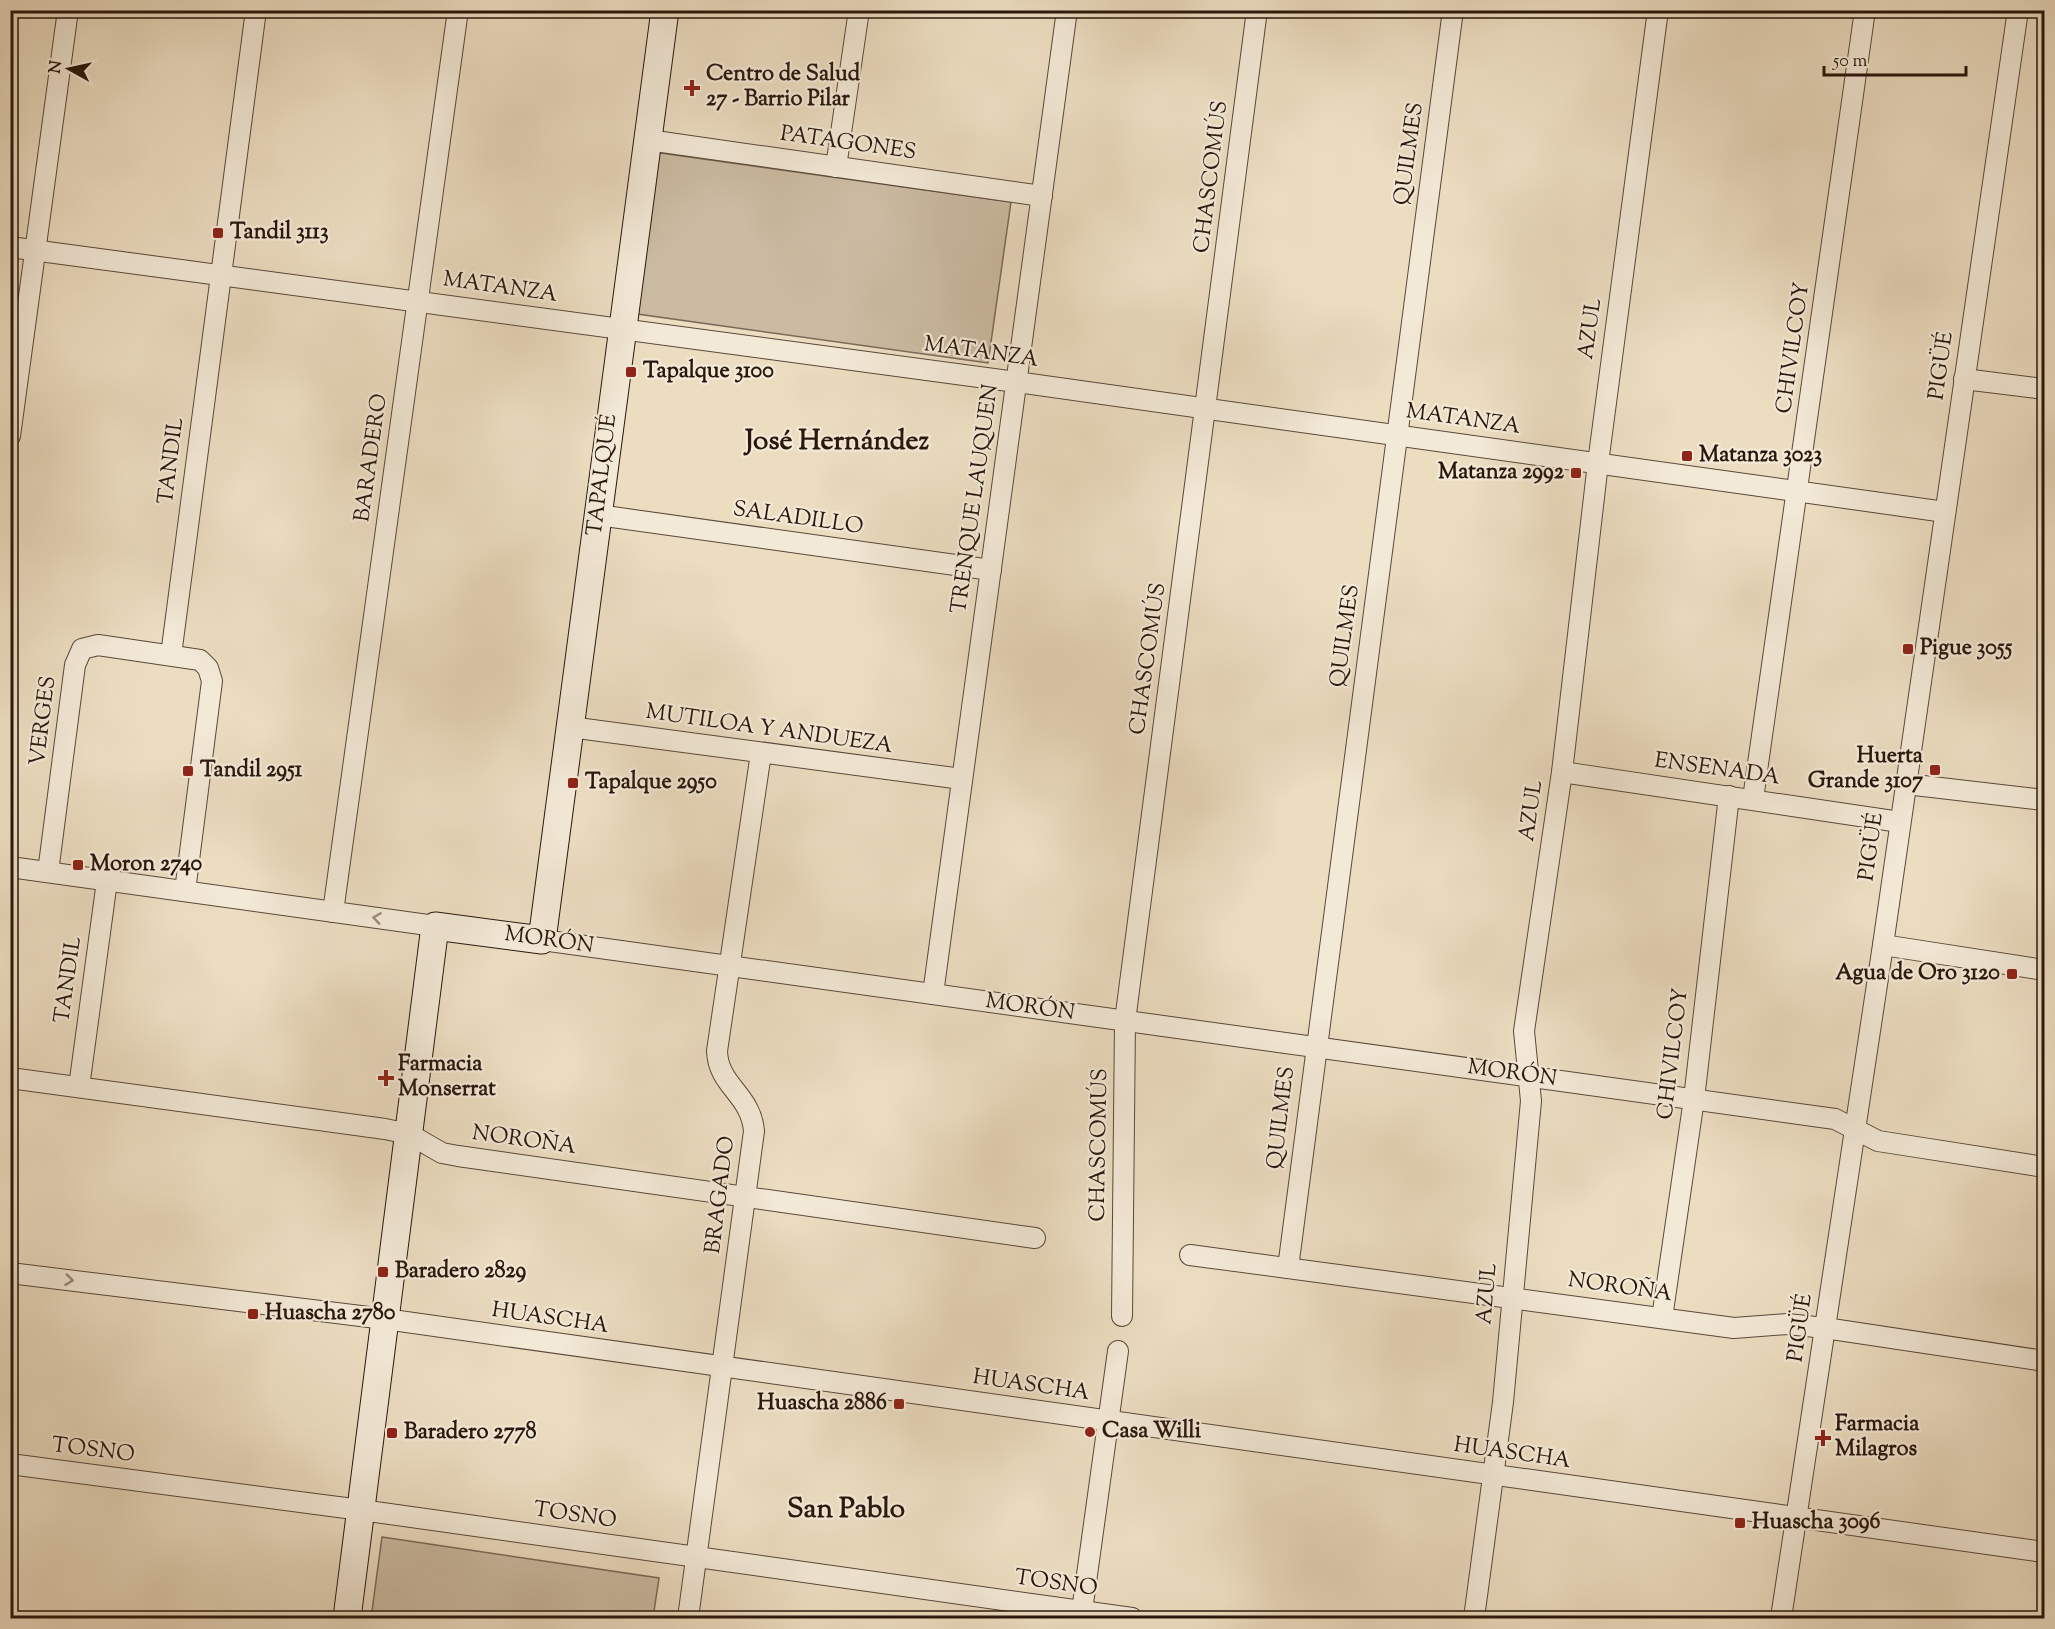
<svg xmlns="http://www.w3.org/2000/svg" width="2055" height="1629" font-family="'Sorts Mill Goudy',serif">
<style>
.green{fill:#cbbba2;stroke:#7a6958;stroke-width:1.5}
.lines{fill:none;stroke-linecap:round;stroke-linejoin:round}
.street-casing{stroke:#5a483a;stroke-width:22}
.secondary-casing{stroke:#29170d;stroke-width:29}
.street{stroke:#f3e9d7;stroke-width:20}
.secondary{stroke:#f3e9d7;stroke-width:27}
.oneway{stroke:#988a7c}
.poi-dot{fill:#8f2418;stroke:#f3e9d7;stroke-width:2}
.labels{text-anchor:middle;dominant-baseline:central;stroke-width:4.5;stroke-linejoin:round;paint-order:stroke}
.poi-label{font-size:22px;font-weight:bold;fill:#29170d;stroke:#f3e9d7;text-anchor:start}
.street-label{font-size:22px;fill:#29170d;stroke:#f3e9d7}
.district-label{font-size:28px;font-weight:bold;fill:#29170d;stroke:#f3e9d7}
</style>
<rect width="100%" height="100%" fill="#ecddc1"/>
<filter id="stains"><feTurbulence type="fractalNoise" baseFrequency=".00333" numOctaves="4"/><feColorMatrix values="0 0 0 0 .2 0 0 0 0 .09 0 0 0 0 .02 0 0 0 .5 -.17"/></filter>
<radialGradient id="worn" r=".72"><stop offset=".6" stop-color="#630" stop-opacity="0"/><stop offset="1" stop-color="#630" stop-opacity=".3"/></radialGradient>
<!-- green -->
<g class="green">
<path d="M646,151L1011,202L988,363L623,312Z"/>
<path d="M382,1537L659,1578L653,1618H371Z"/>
</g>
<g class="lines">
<!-- street casing -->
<g class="street-casing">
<g id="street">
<path d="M648,140L1042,196"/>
<path d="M836,167L859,10"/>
<path d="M10,247L1016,382L1945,512"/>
<path d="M1964,379L2044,389"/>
<path d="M10,436L68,10"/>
<path d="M598,515L991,570"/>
<path d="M171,655L256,10"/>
<path d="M570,727L962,779"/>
<path d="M1562,772L1900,822"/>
<path d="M1906,784L2044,800"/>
<path d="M1753,799L1865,10"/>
<path d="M10,867L435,926"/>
<path d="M48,872L75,665L82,649L98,645L200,660L208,668L212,681L185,891"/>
<path d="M333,912L458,10"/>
<path d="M542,940L1835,1119L1878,1141L2044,1167"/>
<path d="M1883,945L2044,970"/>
<path d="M933,994L1067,10"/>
<path d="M10,1078L385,1129L409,1134L442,1153L458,1156L1035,1238"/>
<path d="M79,1087L107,881"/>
<path d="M1190,1255L1734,1328L1787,1324L1825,1328L2044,1361"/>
<path d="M1288,1268L1453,10"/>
<path d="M10,1273L385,1319L2044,1552"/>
<path d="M1122,1316L1125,1021L1257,10"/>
<path d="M1662,1318L1694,1099L1729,796"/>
<path d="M10,1464L361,1510L1132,1618"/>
<path d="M688,1618L754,1131C751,1094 718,1086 717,1051L761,753"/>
<path d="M1081,1618L1118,1351"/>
<path d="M1474,1618L1503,1402L1531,1101L1524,1031L1562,772L1598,463L1658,10"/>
<path d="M1781,1618L1883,945L2018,10"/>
</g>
</g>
<!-- secondary casing -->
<g class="secondary-casing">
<path id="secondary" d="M347,1618L435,926L542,940L665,10"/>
</g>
<!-- street -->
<use href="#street" class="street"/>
<!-- secondary -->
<use href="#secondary" class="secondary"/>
</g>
<!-- one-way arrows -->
<defs><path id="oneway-chevron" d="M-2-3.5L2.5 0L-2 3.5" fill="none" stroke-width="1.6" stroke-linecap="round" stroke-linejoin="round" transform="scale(1.5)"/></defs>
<g class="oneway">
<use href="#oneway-chevron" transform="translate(377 918) rotate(-172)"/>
<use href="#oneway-chevron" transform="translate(69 1280) rotate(7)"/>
</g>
<!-- markers -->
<g class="poi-dot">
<path d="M689 79h6v6h6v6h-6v6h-6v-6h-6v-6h6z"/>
<rect x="212" y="227" width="12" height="12" rx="3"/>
<rect x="625" y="366" width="12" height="12" rx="3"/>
<rect x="1681" y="450" width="12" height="12" rx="3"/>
<rect x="1570" y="467" width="12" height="12" rx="3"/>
<rect x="1902" y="643" width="12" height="12" rx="3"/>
<rect x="1929" y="764" width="12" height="12" rx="3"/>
<rect x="182" y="765" width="12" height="12" rx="3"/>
<rect x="567" y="777" width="12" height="12" rx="3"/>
<rect x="72" y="859" width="12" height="12" rx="3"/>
<rect x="2006" y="968" width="12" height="12" rx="3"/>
<path d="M383 1069h6v6h6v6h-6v6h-6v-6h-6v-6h6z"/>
<rect x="377" y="1266" width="12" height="12" rx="3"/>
<rect x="247" y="1308" width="12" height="12" rx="3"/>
<rect x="893" y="1398" width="12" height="12" rx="3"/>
<circle cx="1090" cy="1432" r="6"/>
<rect x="386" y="1427" width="12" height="12" rx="3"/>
<path d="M1820 1429h6v6h6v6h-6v6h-6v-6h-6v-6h6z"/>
<rect x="1734" y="1517" width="12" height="12" rx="3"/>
</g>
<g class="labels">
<!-- poi labels -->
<g class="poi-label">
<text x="706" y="75">Centro de Salud<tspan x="706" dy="25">27 - Barrio Pilar</tspan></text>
<text x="230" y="233">Tandil 3113</text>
<text x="643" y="372">Tapalque 3100</text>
<text x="1699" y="456">Matanza 3023</text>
<text x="1564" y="473" text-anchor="end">Matanza 2992</text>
<text x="1920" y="649">Pigue 3055</text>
<text x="1923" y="757" text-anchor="end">Huerta<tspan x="1923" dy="25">Grande 3107</tspan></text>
<text x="200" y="771">Tandil 2951</text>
<text x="585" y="783">Tapalque 2950</text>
<text x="90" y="865">Moron 2740</text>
<text x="2000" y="974" text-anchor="end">Agua de Oro 3120</text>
<text x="398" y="1065">Farmacia<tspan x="398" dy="25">Monserrat</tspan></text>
<text x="395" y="1272">Baradero 2829</text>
<text x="265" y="1314">Huascha 2780</text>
<text x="887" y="1404" text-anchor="end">Huascha 2886</text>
<text x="1835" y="1425">Farmacia<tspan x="1835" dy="25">Milagros</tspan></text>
<text x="1102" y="1432">Casa Willi</text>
<text x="404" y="1433">Baradero 2778</text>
<text x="1752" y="1523">Huascha 3096</text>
</g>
<!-- street labels -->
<g class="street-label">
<text transform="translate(848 144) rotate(8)">PATAGONES</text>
<text transform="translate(1410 154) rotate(-82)">QUILMES</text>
<text transform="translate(1212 177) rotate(-83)">CHASCOMÚS</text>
<text transform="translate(500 288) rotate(8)">MATANZA</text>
<text transform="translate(1591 329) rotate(-82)">AZUL</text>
<text transform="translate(1794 348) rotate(-82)">CHIVILCOY</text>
<text transform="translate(981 353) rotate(8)">MATANZA</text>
<text transform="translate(1942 366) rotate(-82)">PIGÜÉ</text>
<text transform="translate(1463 420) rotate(8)">MATANZA</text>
<text transform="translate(372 458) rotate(-82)">BARADERO</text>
<text transform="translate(172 461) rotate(-83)">TANDIL</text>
<text transform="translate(603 475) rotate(-83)">TAPALQUÉ</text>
<text transform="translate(976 499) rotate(-82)">TRENQUE LAUQUEN</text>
<text transform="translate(798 519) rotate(8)">SALADILLO</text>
<text transform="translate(1346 636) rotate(-82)">QUILMES</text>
<text transform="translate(1149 659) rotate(-82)">CHASCOMÚS</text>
<text transform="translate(44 721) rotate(-83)">VERGES</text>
<text transform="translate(769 730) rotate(8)">MUTILOA Y ANDUEZA</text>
<text transform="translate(1717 770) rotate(8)">ENSENADA</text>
<text transform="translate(1532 811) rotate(-82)">AZUL</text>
<text transform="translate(1872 847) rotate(-82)">PIGÜÉ</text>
<text transform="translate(549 941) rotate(8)">MORÓN</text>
<text transform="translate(69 980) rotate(-82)">TANDIL</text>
<text transform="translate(1030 1008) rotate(8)">MORÓN</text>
<text transform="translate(1674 1054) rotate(-83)">CHIVILCOY</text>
<text transform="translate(1512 1074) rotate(8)">MORÓN</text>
<text transform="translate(1282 1118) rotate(-83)">QUILMES</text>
<text transform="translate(524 1141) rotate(8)">NOROÑA</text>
<text transform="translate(1100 1145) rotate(-89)">CHASCOMÚS</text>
<text transform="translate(721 1195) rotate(-83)">BRAGADO</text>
<text transform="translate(1620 1288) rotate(8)">NOROÑA</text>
<text transform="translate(1488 1294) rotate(-85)">AZUL</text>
<text transform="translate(550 1319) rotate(8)">HUASCHA</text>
<text transform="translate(1801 1328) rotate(-82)">PIGÜÉ</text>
<text transform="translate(1031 1386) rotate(8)">HUASCHA</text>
<text transform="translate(93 1451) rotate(7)">TOSNO</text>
<text transform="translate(1512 1454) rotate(8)">HUASCHA</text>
<text transform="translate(575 1516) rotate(8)">TOSNO</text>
<text transform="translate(1056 1584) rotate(8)">TOSNO</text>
</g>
<!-- district labels -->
<g class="district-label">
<text x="837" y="442">José Hernández</text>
<text x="846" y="1510">San Pablo</text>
</g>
</g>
<!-- margin -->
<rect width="2055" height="1629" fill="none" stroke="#ecddc1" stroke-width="36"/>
<rect x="12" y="12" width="2031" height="1605" fill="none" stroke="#29170d" stroke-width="3"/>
<rect x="18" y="18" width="2019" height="1593" fill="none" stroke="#29170d" stroke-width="1.5"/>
<!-- north arrow -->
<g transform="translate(69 69) rotate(278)" stroke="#f3e9d7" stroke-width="4.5" paint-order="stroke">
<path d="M0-4.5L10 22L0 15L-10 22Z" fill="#29170d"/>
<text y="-9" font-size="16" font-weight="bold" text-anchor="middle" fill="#29170d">N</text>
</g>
<!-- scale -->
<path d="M1824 66v9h142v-9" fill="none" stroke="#29170d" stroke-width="3"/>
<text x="1833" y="66" font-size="18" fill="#29170d" stroke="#f3e9d7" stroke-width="4.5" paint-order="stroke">50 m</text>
<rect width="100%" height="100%" filter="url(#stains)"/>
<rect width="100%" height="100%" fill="url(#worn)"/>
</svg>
